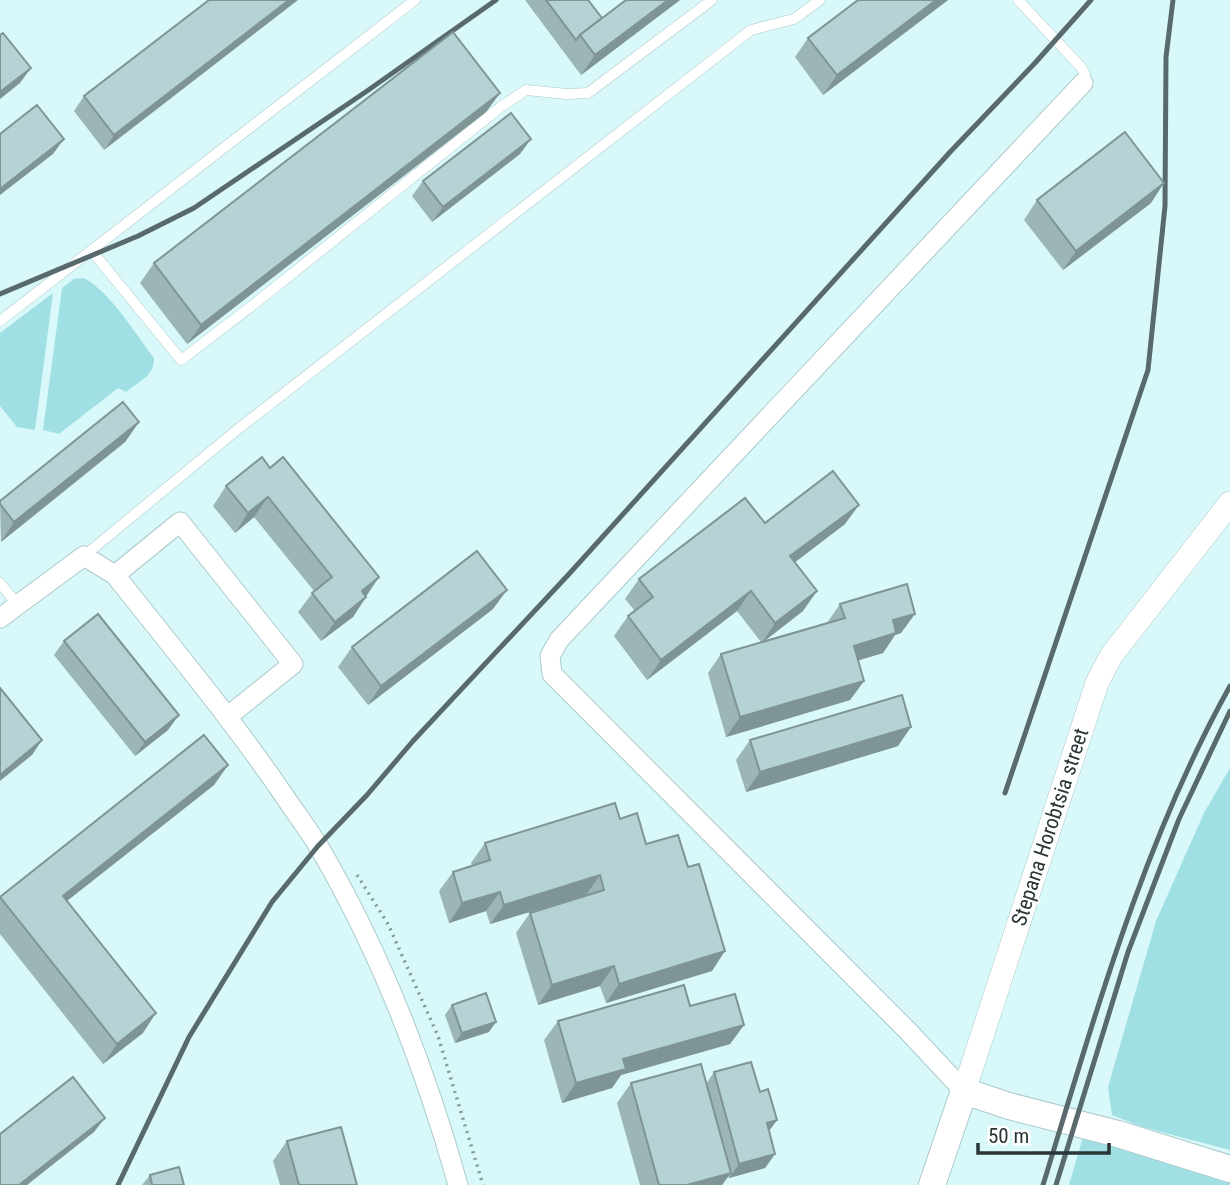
<svg xmlns="http://www.w3.org/2000/svg" width="1230" height="1185" font-family="'Roboto Condensed',sans-serif">
<style>
.green{fill:#a0e0e4}
.lines{fill:none;stroke-linecap:round;stroke-linejoin:round}
.service-casing{stroke:#accacb;stroke-width:11}
.minor-casing{stroke:#accacb;stroke-width:21}
.tertiary-casing{stroke:#accacb;stroke-width:24}
.secondary-casing{stroke:#accacb;stroke-width:28}
.path{stroke:#829899;stroke-width:3.5;stroke-dasharray:2 5;stroke-linecap:butt}
.service{stroke:#fff;stroke-width:10}
.minor{stroke:#fff;stroke-width:19}
.tertiary{stroke:#fff;stroke-width:23}
.secondary{stroke:#fff;stroke-width:26}
.rail{stroke:#596a6c;stroke-width:5}
.wall{fill:#9cb5b7}
.shaded-wall{fill:#7f9495}
.building{fill:#b5d3d5;stroke:#7f9495;stroke-width:2}
.labels{text-anchor:middle;dominant-baseline:central;stroke-width:5;stroke-linejoin:round;paint-order:stroke}
.street-label{font-size:21px;fill:#293536;stroke:#fefefe}
</style>
<rect width="100%" height="100%" fill="#d9f8fa"/>
<!-- green -->
<g class="green">
<path d="M84,278C111,293 135,333 154,358C155,375 139,382 126,392L118,388L59,434L43,430L62,288L74,279Z"/>
<path d="M53,293L35,430L17,427L0,406V333Z"/>
<path d="M1230,768V1150L1142,1127L1112,1115L1108,1087L1156,921L1204,813Z"/>
<path d="M1083,1137L1230,1179V1185H1069Z"/>
</g>
<g class="lines">
<!-- service casing -->
<g class="service-casing">
<g id="service">
<path d="M1018,0L1080,66L1085,74L1083,83"/>
<path d="M92,251L181,360L253,305L502,106L526,90L567,94L588,93L712,0"/>
<path d="M0,321L415,0"/>
<path d="M84,556L238,429L751,30L794,19L820,0"/>
<path d="M0,583L18,605"/>
</g>
</g>
<!-- minor casing -->
<g class="minor-casing">
<g id="minor">
<path d="M0,618L84,556L115,575"/>
<path d="M227,717L293,664L180,522L115,575C172,647 231,718 283,794C295,812 308,829 319,847C381,953 425,1067 458,1185"/>
<path d="M964,1091L907,1030L552,674L550,656L559,640L1083,83"/>
</g>
</g>
<!-- tertiary casing -->
<g class="tertiary-casing">
<path id="tertiary" d="M964,1091L1097,683L1111,656L1230,503"/>
</g>
<!-- secondary casing -->
<g class="secondary-casing">
<path id="secondary" d="M932,1185L964,1091L1009,1106L1118,1134L1230,1169"/>
</g>
<!-- path -->
<path class="path" d="M357,875L388,924L438,1036L483,1185"/>
<!-- service -->
<use href="#service" class="service"/>
<!-- minor -->
<use href="#minor" class="minor"/>
<!-- tertiary -->
<use href="#tertiary" class="tertiary"/>
<!-- secondary -->
<use href="#secondary" class="secondary"/>
<!-- rail -->
<g class="rail">
<path d="M0,294L138,236L194,208L367,91L496,0"/>
<path d="M1005,793L1148,370L1165,206L1166,57L1173,0"/>
<path d="M118,1185L189,1037L272,902L318,846L367,795L413,741L569,574L951,151L1035,63L1091,0"/>
<path d="M1043,1185C1095,1016 1143,842 1230,686"/>
<path d="M1056,1185L1128,952L1179,819L1230,711"/>
</g>
</g>
<!-- wall -->
<g class="wall">
<path d="M209,0L104,150L74,111L84,96Z"/>
<path d="M525,0H588L602,18L626,0H680L581,75Z"/>
<path d="M858,0H948L823,95L795,57L808,38Z"/>
<path d="M500,93L486,112L187,344L140,283L154,263Z"/>
<path d="M520,154L432,222L412,196L423,181Z"/>
<path d="M1037,200L1151,203L1063,270L1024,220Z"/>
<path d="M139,422L125,442L1,542L0,501Z"/>
<path d="M270,468L379,577L353,617L321,641L298,612L314,591L254,517L235,533L213,506L226,486Z"/>
<path d="M765,523L845,524L795,562L803,611L763,641L827,623L840,604L901,633L895,635L883,653L858,660L864,681L850,700L726,737L708,673L721,654L761,642L737,611L647,680L614,636L628,616L635,611L625,599L639,579Z"/>
<path d="M493,609L368,705L338,667L352,647Z"/>
<path d="M64,641L168,730L135,756L54,655Z"/>
<path d="M750,740L898,746L746,792L736,760Z"/>
<path d="M228,765L214,785L67,901L143,1033L103,1064L0,934V897Z"/>
<path d="M620,819L646,844L712,971L606,1003L600,986L538,1005L516,933L530,913L586,895L490,924L486,911L449,923L439,891L453,872L472,866L471,863L485,843Z"/>
<path d="M452,1005L489,1032L455,1043L445,1015Z"/>
<path d="M690,1006L744,1025L730,1044L621,1075L612,1088L562,1103L544,1040L558,1021Z"/>
<path d="M714,1072L760,1092L777,1120L769,1131L775,1154L765,1168L729,1178L728,1176L722,1185H640L617,1103L631,1083L706,1084Z"/>
<path d="M287,1141L357,1185H280L273,1161Z"/>
<path d="M150,1175L184,1185H142Z"/>
</g>
<!-- shaded-wall -->
<g class="shaded-wall">
<path d="M289,0H298L104,150L114,135Z"/>
<path d="M668,0H680L581,75L595,55Z"/>
<path d="M936,0H948L823,95L837,75Z"/>
<path d="M31,68L20,83L0,99V92Z"/>
<path d="M500,93L486,112L187,344L201,325Z"/>
<path d="M64,139L53,154L0,195V189Z"/>
<path d="M531,139L520,154L432,222L443,207Z"/>
<path d="M1164,183L1151,203L1063,270L1076,251Z"/>
<path d="M139,422L125,442L1,542L14,522Z"/>
<path d="M268,497L254,517L235,533L248,513Z"/>
<path d="M859,505L845,524L777,576L790,556Z"/>
<path d="M379,577L365,597L362,591Z"/>
<path d="M507,590L493,609L368,705L381,686Z"/>
<path d="M751,591L737,611L647,680L661,660Z"/>
<path d="M817,591L803,611L762,643L775,623Z"/>
<path d="M366,597L353,617L321,641L335,622Z"/>
<path d="M915,614L901,633L895,635L883,653L840,666L854,646L893,620Z"/>
<path d="M864,681L850,700L726,737L740,717Z"/>
<path d="M179,715L168,730L135,756L145,742Z"/>
<path d="M911,727L898,746L746,792L760,772Z"/>
<path d="M42,740L32,755L0,781V775Z"/>
<path d="M228,765L214,785L49,915L63,896Z"/>
<path d="M600,875L586,895L490,924L504,905Z"/>
<path d="M500,892L486,911L449,923L462,903Z"/>
<path d="M725,951L712,971L606,1003L619,984Z"/>
<path d="M614,966L600,986L538,1005L552,985Z"/>
<path d="M156,1013L143,1033L103,1064L117,1044Z"/>
<path d="M496,1022L489,1032L455,1043L462,1033Z"/>
<path d="M744,1025L730,1044L621,1075L612,1088L562,1103L576,1083L623,1059Z"/>
<path d="M105,1118L94,1132L27,1185H19Z"/>
<path d="M777,1120L766,1135L767,1123Z"/>
<path d="M775,1154L765,1168L729,1178L739,1164Z"/>
<path d="M731,1173L722,1185H687Z"/>
</g>
<!-- building -->
<g class="building">
<path d="M209,0H289L114,135L84,96Z"/>
<path d="M546,0H588L602,18L580,35L576,40Z"/>
<path d="M626,0H668L595,55L580,35Z"/>
<path d="M858,0H936L837,75L808,38Z"/>
<path d="M453,32L500,93L201,325L154,263Z"/>
<path d="M3,33L31,68L0,92V35Z"/>
<path d="M37,105L64,139L0,189V134Z"/>
<path d="M511,113L531,139L443,207L423,181Z"/>
<path d="M1125,132L1164,183L1076,251L1037,200Z"/>
<path d="M123,402L139,422L14,522L0,504V501Z"/>
<path d="M262,457L270,468L283,457L379,577L362,591L366,597L335,622L312,593L332,577L268,497L248,513L226,486Z"/>
<path d="M833,471L859,505L790,556L817,591L775,623L751,591L661,660L628,616L653,597L639,579L745,498L765,523Z"/>
<path d="M477,551L507,590L381,686L352,647Z"/>
<path d="M907,584L915,614L893,620L896,633L854,646L864,681L740,717L721,654L845,618L840,604Z"/>
<path d="M98,614L179,715L145,742L64,641Z"/>
<path d="M0,688L42,740L0,775Z"/>
<path d="M902,695L911,727L760,772L750,740Z"/>
<path d="M204,735L228,765L63,896L156,1013L117,1044L0,897Z"/>
<path d="M615,803L620,819L637,813L646,844L678,835L688,867L699,864L725,951L619,984L614,966L552,985L530,913L604,890L600,875L504,905L500,892L462,903L453,872L490,860L485,843Z"/>
<path d="M684,985L690,1006L735,994L744,1025L623,1059L626,1069L576,1083L558,1021Z"/>
<path d="M486,993L496,1022L462,1033L452,1005Z"/>
<path d="M751,1062L760,1092L768,1089L777,1120L767,1123L775,1154L739,1164L714,1072Z"/>
<path d="M701,1064L731,1173L687,1185H659L631,1083Z"/>
<path d="M73,1077L105,1118L19,1185H0V1134Z"/>
<path d="M341,1127L357,1185H299L287,1141Z"/>
<path d="M179,1167L184,1185H152L150,1175Z"/>
</g>
<g class="labels">
<!-- street labels -->
<g class="street-label">
<text transform="translate(1050 827) rotate(-72)">Stepana Horobtsia street</text>
</g>
</g>
<!-- scale -->
<path d="M978 1143v10h131v-10" fill="none" stroke="#293536" stroke-width="3.5"/>
<text x="988" y="1143" font-size="21" fill="#293536" stroke="#fefefe" stroke-width="5" paint-order="stroke">50 m</text>
</svg>
